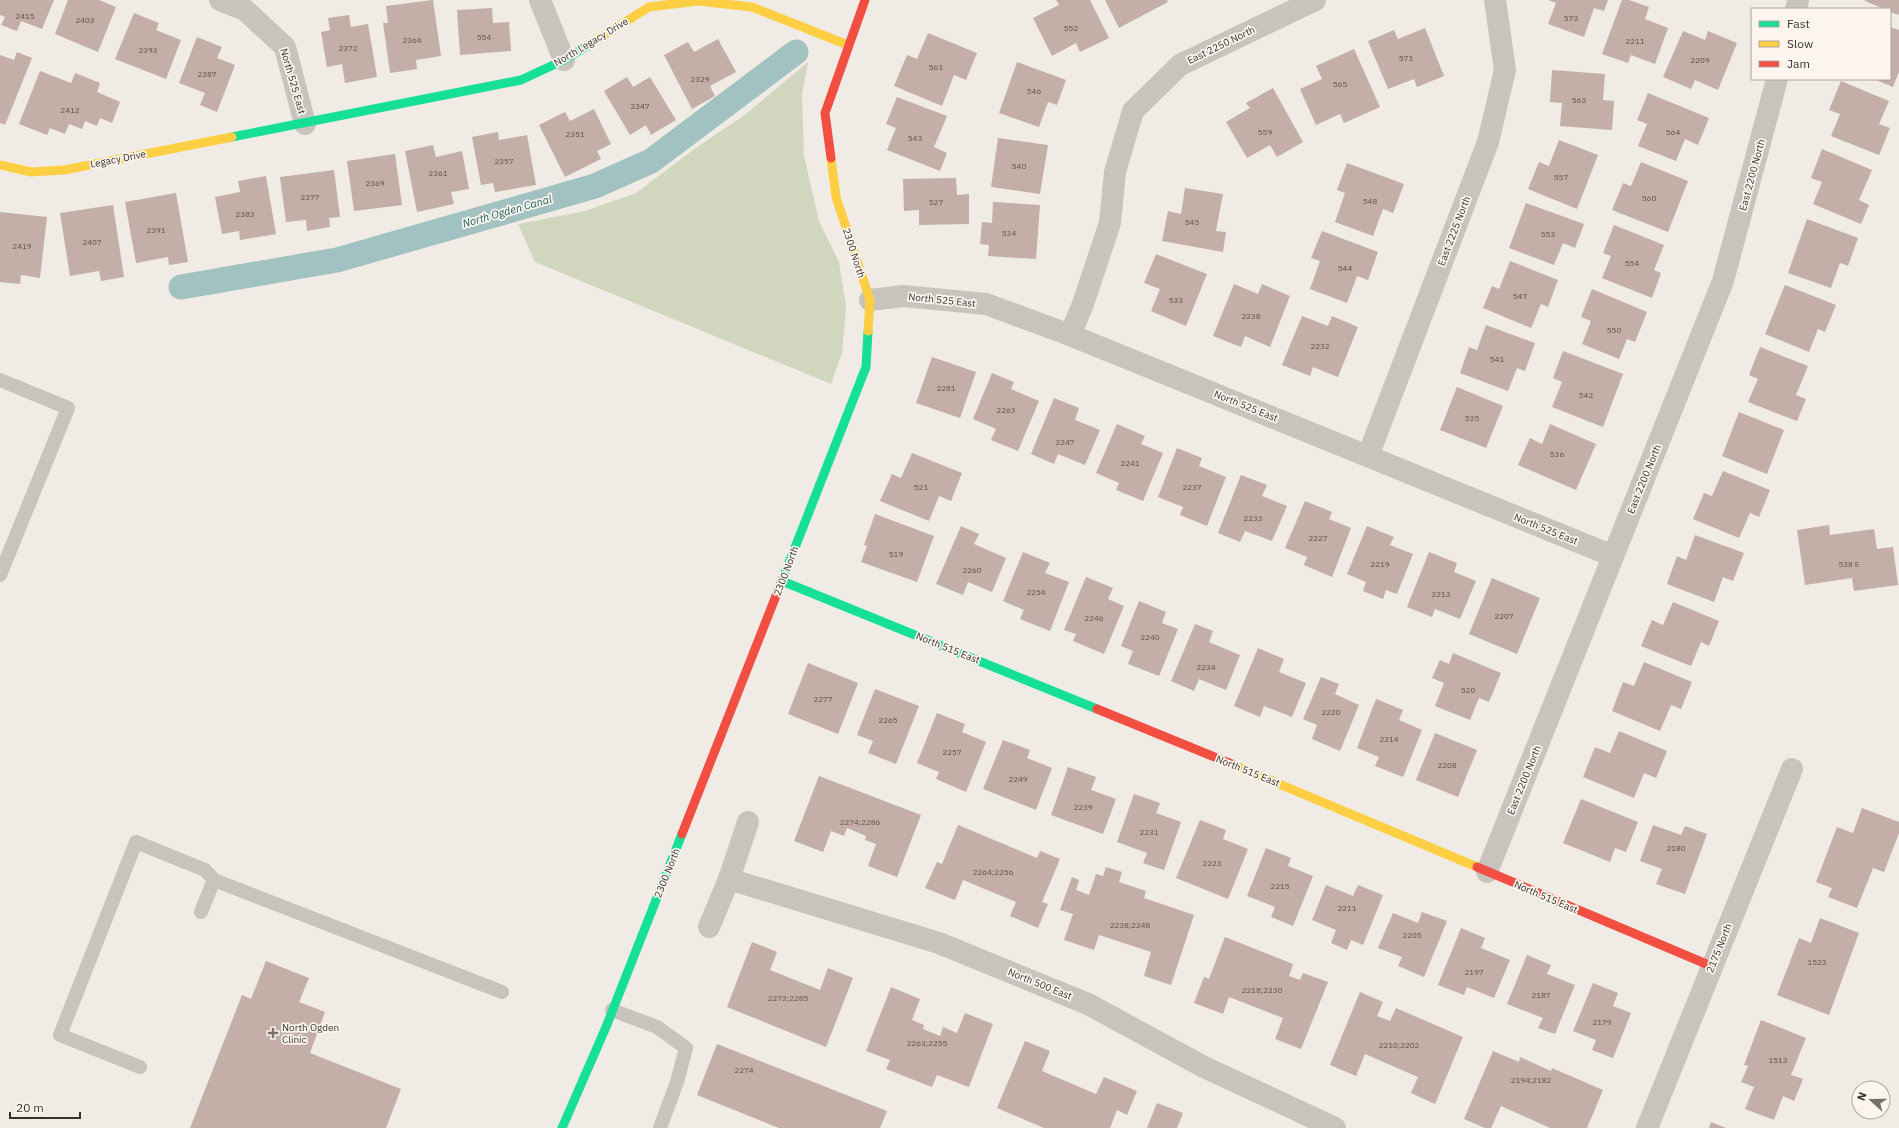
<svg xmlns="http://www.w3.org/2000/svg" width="1899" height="1128" font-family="'IBM Plex Sans',sans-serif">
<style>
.green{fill:#d1d6bf}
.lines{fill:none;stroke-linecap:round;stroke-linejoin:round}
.canal{stroke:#a1c2c1;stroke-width:25}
.building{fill:#c3afa7}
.lane{stroke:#c9c3be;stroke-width:14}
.street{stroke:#c9c3be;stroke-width:22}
.fast{stroke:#16e098;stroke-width:9}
.slow{stroke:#ffcf43;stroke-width:9}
.jam{stroke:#f24e42;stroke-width:9}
.poi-dot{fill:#7a716c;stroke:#fbf5ee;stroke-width:1.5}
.labels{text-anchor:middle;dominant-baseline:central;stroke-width:3.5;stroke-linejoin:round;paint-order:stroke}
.number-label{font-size:8px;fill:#5d504a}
.street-label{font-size:10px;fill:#3b302b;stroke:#fbf5ee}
.poi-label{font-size:10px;fill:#3b302b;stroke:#fbf5ee;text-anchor:start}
.water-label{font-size:11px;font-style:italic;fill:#1f5a5e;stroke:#fbf5ee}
</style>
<rect width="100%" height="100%" fill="#f0ebe5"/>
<!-- green -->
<path class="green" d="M808,62L802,94L804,156L819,221L839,262L846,307L842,353L831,384L535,262L518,224L585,211L636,193L693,150L746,114Z"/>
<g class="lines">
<!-- canal -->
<path class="canal" d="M181,287L337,260L595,186L651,161L796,52"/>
</g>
<!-- building -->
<g class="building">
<path d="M0,0H54L42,29L21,21L17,31L1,25L5,17L0,15Z"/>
<path d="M68,0H99L116,7L98,52L55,34Z"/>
<path d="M433,0L441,56L416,60L417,69L390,73L383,23H388L386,6Z"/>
<path d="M1056,0H1090L1109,38L1080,52L1076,43L1052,56L1033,18L1059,5Z"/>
<path d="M1105,0H1167L1168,2L1119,28Z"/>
<path d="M1548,0H1608L1604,11L1594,8L1584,37L1548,24L1556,3Z"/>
<path d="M1622,0H1629L1649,7L1645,19L1668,28L1655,64L1631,55L1628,63L1602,54Z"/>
<path d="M1865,0H1899V15L1890,12V9H1884L1865,1Z"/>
<path d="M492,8L493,23L509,22L511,51L460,55L457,10Z"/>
<path d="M134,13L159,23L156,30L181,40L166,79L115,59Z"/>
<path d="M349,15L351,27L368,24L377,77L345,83L342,64L327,67L321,32L330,30L328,18Z"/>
<path d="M1890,27L1899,30V72L1893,87L1874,79H1890Z"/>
<path d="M1425,28L1444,76L1417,87L1414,79L1388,89L1368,41L1394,30L1398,39Z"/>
<path d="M1683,31L1705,40L1708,31L1737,43L1718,90L1695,80L1691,89L1663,77Z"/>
<path d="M928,33L977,53L966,80L954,75L942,106L894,86L907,55L917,59Z"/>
<path d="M197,37L222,47L217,58L235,65L217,112L200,105L205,93L179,83Z"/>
<path d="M718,39L736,72L710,86L715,96L692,109L664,55L688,42L694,52Z"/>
<path d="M1354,49L1380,107L1344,123L1340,114L1316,125L1300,89L1322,79L1316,66Z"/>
<path d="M17,52L32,58L5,125L0,123V55L14,60Z"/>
<path d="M1017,62L1066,80L1057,105L1048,102L1039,127L999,113Z"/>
<path d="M1552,70L1605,74L1603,100L1614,101L1612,130L1560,126L1562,103L1550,102Z"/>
<path d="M40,71L71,83L75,73L100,83L97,92L120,102L112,123L100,118L97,126L85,121L82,129L69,124L65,134L50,128L47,135L19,124Z"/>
<path d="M627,77L633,87L650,77L676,120L651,135L646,125L630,135L604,91Z"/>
<path d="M1841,81L1889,101L1879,124L1890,128L1879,155L1831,136L1840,114L1829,110Z"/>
<path d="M1273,88L1303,142L1277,157L1270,145L1247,158L1226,122L1250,108L1246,103Z"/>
<path d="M1648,93L1709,118L1698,145L1685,139L1676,161L1638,146L1647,124L1637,120Z"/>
<path d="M897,97L947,116L934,147L947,153L940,171L887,150L896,128L886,124Z"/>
<path d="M594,109L611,144L597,151L601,159L565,177L539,125L565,112L570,121Z"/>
<path d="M498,132L499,140L527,135L536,185L495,192L493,183L481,185L472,137Z"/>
<path d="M998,138L1048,145L1040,194L991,187Z"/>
<path d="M1559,140L1598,155L1577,209L1528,189L1539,162L1549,166Z"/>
<path d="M433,145L436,157L462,151L469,189L451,192L454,204L417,212L405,151Z"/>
<path d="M1822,149L1872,170L1859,200L1869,205L1861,224L1813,204L1822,182L1811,178Z"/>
<path d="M395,154L402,205L354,211L347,161Z"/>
<path d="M1641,162L1688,181L1668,232L1612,210L1623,183L1631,186Z"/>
<path d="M1347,163L1404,184L1393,213L1383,209L1373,236L1335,222L1345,193L1337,190Z"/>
<path d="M334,170L340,217L329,218L330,227L307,231L306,220L286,222L280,177Z"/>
<path d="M266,176L276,234L240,240L239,231L222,234L215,197L240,192L238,181Z"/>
<path d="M956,178L957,195L969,194V224L919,225V210L904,211L903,179Z"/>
<path d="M1185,188L1223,194L1216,231L1226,232L1223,252L1162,241L1168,211L1181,214Z"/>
<path d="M176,193L188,262L169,265L168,257L136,263L125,202Z"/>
<path d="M993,202L1040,205L1036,259L988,256L989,245L980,244L982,222L992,223Z"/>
<path d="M1526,203L1584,224L1575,248L1563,243L1554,265L1509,248Z"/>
<path d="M113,205L124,277L101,281L99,271L70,276L60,213Z"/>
<path d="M0,212L47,217L40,278L21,275L20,284L0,282Z"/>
<path d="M1807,219L1858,238L1848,266L1840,263L1831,288L1788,273Z"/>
<path d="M1614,225L1664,245L1654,270L1661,273L1652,298L1602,278L1611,256L1603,253Z"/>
<path d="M1322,231L1378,252L1368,280L1357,276L1347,303L1310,289L1320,261L1311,258Z"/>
<path d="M1156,254L1207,274L1186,326L1151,311L1160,289L1144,283Z"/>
<path d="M1510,261L1558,280L1548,307L1541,304L1531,328L1483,308L1492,286L1499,289Z"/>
<path d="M1234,284L1258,294L1262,284L1290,296L1270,347L1245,336L1241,347L1213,336Z"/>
<path d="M1785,285L1836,305L1825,332L1818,329L1809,352L1765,334Z"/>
<path d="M1592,289L1647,312L1635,342L1627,339L1619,359L1582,344L1591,321L1581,317Z"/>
<path d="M1302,316L1328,326L1332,316L1358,327L1338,377L1313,367L1310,376L1282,365Z"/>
<path d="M1486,325L1535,343L1525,371L1517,368L1508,391L1460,373L1469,347L1477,350Z"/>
<path d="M1760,347L1808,366L1796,395L1806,399L1797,421L1748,402L1758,379L1749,375Z"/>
<path d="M1563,351L1623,374L1603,427L1552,407L1562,382L1553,378Z"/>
<path d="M932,357L976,372L960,418L916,403Z"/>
<path d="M992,373L1014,382L1011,389L1039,401L1018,451L991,440L996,429L973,419Z"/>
<path d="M1457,387L1503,406L1486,448L1440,430Z"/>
<path d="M1054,398L1079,408L1075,420L1100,430L1085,465L1058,454L1054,464L1031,454Z"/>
<path d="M1739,412L1784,430L1767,474L1722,456Z"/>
<path d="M1117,424L1145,436L1141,444L1163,453L1143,501L1116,490L1119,483L1096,473Z"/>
<path d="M1550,424L1596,444L1576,490L1518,465L1530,438L1542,444Z"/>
<path d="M1177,448L1202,458L1199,466L1226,477L1207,526L1180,515L1183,507L1158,497Z"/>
<path d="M912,453L962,473L951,501L939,496L929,521L880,501L892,474L901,478Z"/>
<path d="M1723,471L1770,490L1759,517L1750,513L1739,538L1693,519L1704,493L1712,496Z"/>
<path d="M1241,475L1267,485L1262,496L1287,506L1272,541L1245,531L1240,542L1218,533Z"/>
<path d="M1305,501L1332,512L1329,519L1351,528L1332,577L1304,565L1307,557L1285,548Z"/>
<path d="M875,514L934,536L917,582L861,562L867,546L864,545Z"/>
<path d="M1829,525L1830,535L1874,529L1877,549L1893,547L1898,585L1854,591L1852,578L1805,585L1797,530Z"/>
<path d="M961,526L979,534L974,544L1006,558L992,592L968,582L963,595L936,584Z"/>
<path d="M1367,526L1394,537L1390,545L1413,554L1397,594L1386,590L1383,599L1363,591L1366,582L1347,574Z"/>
<path d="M1695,535L1744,553L1733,581L1723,577L1714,602L1667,584L1677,556L1686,560Z"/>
<path d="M1023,552L1050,563L1045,573L1069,582L1050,631L1020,619L1024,610L1003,601Z"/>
<path d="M1429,552L1457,563L1454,572L1476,581L1460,619L1435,609L1432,617L1407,607Z"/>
<path d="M1086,577L1113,588L1108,599L1124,606L1104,654L1073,641L1076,634L1064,630Z"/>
<path d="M1492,578L1540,598L1517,654L1469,634Z"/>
<path d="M1139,601L1166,612L1162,623L1178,629L1159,676L1128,664L1133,651L1121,646Z"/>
<path d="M1673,602L1719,621L1709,646L1701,642L1691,666L1641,646L1652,620L1663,625Z"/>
<path d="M1195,624L1213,631L1209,642L1240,655L1226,690L1199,679L1194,691L1171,681Z"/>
<path d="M1258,648L1284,659L1279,672L1306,683L1292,717L1264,706L1260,717L1234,706Z"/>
<path d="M1453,653L1501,673L1489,702L1479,698L1470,720L1435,706L1444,683L1432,678L1440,660L1449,664Z"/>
<path d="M1644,662L1692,682L1681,709L1671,705L1660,731L1612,711L1623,682L1634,686Z"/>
<path d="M808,663L858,683L838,734L788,714Z"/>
<path d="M1321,677L1339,684L1335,694L1359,705L1340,751L1312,739L1317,725L1303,719Z"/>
<path d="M875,689L919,706L896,764L868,753L873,741L857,735Z"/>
<path d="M1376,699L1403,710L1399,720L1422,730L1403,777L1375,766L1379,757L1357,748Z"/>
<path d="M937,713L965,724L962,732L986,742L966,792L936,779L939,772L917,763Z"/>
<path d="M1619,731L1667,751L1656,778L1644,773L1634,798L1583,777L1595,747L1610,753Z"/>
<path d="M1435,733L1477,750L1458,797L1416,780Z"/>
<path d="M1003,740L1030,750L1027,758L1052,768L1036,810L983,789Z"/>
<path d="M1068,767L1096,777L1091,790L1116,799L1103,834L1051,815Z"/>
<path d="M819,776L921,815L897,877L868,866L876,844L865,840L866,836L847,828L844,836L831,831L823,852L794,841Z"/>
<path d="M1134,794L1160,803L1156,813L1181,822L1164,870L1143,863L1147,853L1117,842Z"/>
<path d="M1581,799L1638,822L1626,852L1615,848L1610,862L1563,843Z"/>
<path d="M1862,808L1899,822V833L1884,872L1873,868L1857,908L1828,897L1832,888L1816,882L1837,827L1853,833Z"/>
<path d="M1200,820L1226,830L1223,839L1248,849L1228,899L1176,878Z"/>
<path d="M958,825L1037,858L1040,851L1060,859L1042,902L1048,904L1038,928L1010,916L1016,902L963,880L955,900L925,888L937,862L942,864Z"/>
<path d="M1653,825L1681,835L1685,826L1707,834L1685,894L1656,884L1662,869L1640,861Z"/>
<path d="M1266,848L1291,858L1288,866L1313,876L1293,926L1271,917L1275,907L1247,896Z"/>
<path d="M1106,867L1122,872L1119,882L1146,891L1144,898L1194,915L1171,985L1144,976L1151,952L1099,935L1094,950L1064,940L1073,914L1060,910L1072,877L1079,880L1076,890L1089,895L1096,874L1103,876Z"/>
<path d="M1326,885L1353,896L1358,885L1383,895L1363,945L1351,940L1347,950L1331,943L1336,930L1312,920Z"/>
<path d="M1422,912L1447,921L1424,977L1398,966L1402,957L1378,948L1393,913L1418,923Z"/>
<path d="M1820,918L1859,933L1829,1015L1777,995L1799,938L1811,943Z"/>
<path d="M1461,928L1485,938L1481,948L1510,960L1494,998L1467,987L1464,995L1438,985Z"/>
<path d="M1225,937L1293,964L1289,976L1300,980L1303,973L1328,982L1301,1049L1275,1039L1283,1018L1229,997L1223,1014L1194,1003L1204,977L1209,979Z"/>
<path d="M752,942L777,952L770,970L820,990L828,968L853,978L826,1047L727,1007Z"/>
<path d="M1527,955L1551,965L1547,974L1575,985L1555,1034L1538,1028L1543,1018L1507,1004Z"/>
<path d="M266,961L309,978L299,1002L325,1012L310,1053L401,1089L386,1128H190L242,995L251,999Z"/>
<path d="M1593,983L1618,993L1613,1006L1631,1013L1613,1058L1592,1050L1596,1040L1573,1031Z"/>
<path d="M891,987L920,999L912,1020L924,1025L923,1029L940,1036L943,1027L957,1033L965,1013L993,1024L969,1087L937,1075L932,1087L886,1069L890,1060L866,1051Z"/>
<path d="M1360,992L1383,1002L1377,1016L1390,1021L1396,1008L1463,1037L1435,1104L1411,1093L1418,1077L1365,1054L1356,1076L1330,1065Z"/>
<path d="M1761,1020L1806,1038L1791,1075L1803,1079L1794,1101L1783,1096L1774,1120L1745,1109L1754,1087L1741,1082L1748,1066L1744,1065Z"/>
<path d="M1025,1041L1050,1051L1042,1071L1096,1094L1104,1077L1137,1091L1127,1115L1117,1110L1110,1128H1044L997,1108Z"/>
<path d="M717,1044L887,1111L880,1128H779L697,1095Z"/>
<path d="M1493,1051L1519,1062L1520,1057L1551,1071L1552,1068L1603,1090L1587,1128H1550L1501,1106L1491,1128H1485L1464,1119Z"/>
<path d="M1157,1103L1183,1113L1177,1128H1147Z"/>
<path d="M1711,1122L1726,1128H1709Z"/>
</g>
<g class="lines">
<!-- lane -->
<g class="lane">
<path d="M0,380L68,408L0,575"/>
<path d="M201,912L214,880L502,992"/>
<path d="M612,1010L657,1027L686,1048L677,1082L660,1128"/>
<path d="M140,1067L60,1035L136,842L205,870L214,880"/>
</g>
<!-- street -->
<g class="street">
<path d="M220,0L245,10L285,47L305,124"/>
<path d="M540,0L564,60"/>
<path d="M1796,9L1798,0"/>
<path d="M870,300L903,296L986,304L1070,335L1613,556"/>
<path d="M1070,335L1083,304L1110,223L1115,172L1133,111L1180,65L1315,0"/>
<path d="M1368,456L1488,142L1505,70L1495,0"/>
<path d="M1487,872L1723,281L1777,79"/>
<path d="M729,879L939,943L1088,1004L1204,1067L1335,1128"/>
<path d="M709,927L729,879L748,822"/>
<path d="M1647,1128L1792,769"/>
</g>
<!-- fast -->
<g class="fast">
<path d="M232,137L521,80L564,60L590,44"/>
<path d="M783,578L866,367L868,331"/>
<path d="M782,581L1097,709"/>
<path d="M562,1128L606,1027L682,834"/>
</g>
<!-- slow -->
<g class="slow">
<path d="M590,44L649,7L698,1L752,7L848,45"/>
<path d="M831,158L836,197L870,300L868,331"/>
<path d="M0,165L31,172L64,170L232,137"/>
<path d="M1234,765L1477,867"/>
</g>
<!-- jam -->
<g class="jam">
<path d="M831,158L825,113L865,0"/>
<path d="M1097,709L1234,765"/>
<path d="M682,834L783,578"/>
<path d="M1477,867L1711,966"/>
</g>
</g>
<!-- markers -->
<path class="poi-dot" d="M271 1027h4v4h4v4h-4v4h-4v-4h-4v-4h4z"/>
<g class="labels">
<!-- number labels -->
<g class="number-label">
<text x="25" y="16">2415</text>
<text x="1571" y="18">573</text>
<text x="85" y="20">2403</text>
<text x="1071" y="28">552</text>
<text x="484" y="37">554</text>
<text x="412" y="40">2364</text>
<text x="1635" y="41">2211</text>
<text x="348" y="48">2372</text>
<text x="148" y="50">2393</text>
<text x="1406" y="58">571</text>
<text x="1700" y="60">2209</text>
<text x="936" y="67">561</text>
<text x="207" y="74">2387</text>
<text x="700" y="79">2329</text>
<text x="1340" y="84">565</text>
<text x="1034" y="91">546</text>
<text x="1579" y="100">563</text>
<text x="640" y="106">2347</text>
<text x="70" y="110">2412</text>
<text x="1265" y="132">559</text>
<text x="1673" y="132">564</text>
<text x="575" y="134">2351</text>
<text x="915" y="138">543</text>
<text x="504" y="161">2357</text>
<text x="1019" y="166">540</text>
<text x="438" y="173">2361</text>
<text x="1561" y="177">557</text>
<text x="375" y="183">2369</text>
<text x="310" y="197">2377</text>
<text x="1649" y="198">560</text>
<text x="1370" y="201">548</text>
<text x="936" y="202">527</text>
<text x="245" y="214">2383</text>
<text x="1192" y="222">545</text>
<text x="156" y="230">2391</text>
<text x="1009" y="233">534</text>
<text x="1548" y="234">553</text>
<text x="92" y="242">2407</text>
<text x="22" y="246">2419</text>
<text x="1632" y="263">554</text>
<text x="1345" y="268">544</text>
<text x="1520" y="296">547</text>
<text x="1176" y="300">533</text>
<text x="1251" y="316">2238</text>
<text x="1614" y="330">550</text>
<text x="1320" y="346">2232</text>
<text x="1497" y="359">541</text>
<text x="946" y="388">2281</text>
<text x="1586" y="395">542</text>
<text x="1006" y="410">2263</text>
<text x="1472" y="418">535</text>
<text x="1065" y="442">2247</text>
<text x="1557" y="454">536</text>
<text x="1130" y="463">2241</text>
<text x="921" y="487">521</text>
<text x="1192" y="487">2237</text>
<text x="1253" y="518">2233</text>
<text x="1318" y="538">2227</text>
<text x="896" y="554">519</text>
<text x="1380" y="564">2219</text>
<text x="1849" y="564">538 E</text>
<text x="972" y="570">2260</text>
<text x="1036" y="592">2254</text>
<text x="1441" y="594">2213</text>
<text x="1504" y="616">2207</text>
<text x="1094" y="618">2246</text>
<text x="1150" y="637">2240</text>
<text x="1206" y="667">2234</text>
<text x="1468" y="690">520</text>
<text x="823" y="699">2277</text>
<text x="1331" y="712">2220</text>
<text x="888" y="720">2265</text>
<text x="1389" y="739">2214</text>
<text x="952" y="752">2257</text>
<text x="1447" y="765">2208</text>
<text x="1018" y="779">2249</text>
<text x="1083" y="807">2239</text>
<text x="860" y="822">2274;2286</text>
<text x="1149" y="832">2231</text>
<text x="1676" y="848">2180</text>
<text x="1212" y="863">2223</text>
<text x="993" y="872">2264;2256</text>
<text x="1280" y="886">2215</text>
<text x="1347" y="908">2211</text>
<text x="1130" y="925">2238;2248</text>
<text x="1412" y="935">2205</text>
<text x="1817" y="962">1523</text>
<text x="1474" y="972">2197</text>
<text x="1262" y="990">2218;2230</text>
<text x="1541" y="995">2187</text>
<text x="788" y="998">2273;2285</text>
<text x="1602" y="1022">2179</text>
<text x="927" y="1043">2263;2255</text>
<text x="1399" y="1045">2210;2202</text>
<text x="1778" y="1060">1513</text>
<text x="744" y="1070">2274</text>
<text x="1531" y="1080">2194;2182</text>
</g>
<!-- street labels -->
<g class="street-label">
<text transform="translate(591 42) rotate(-31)">North Legacy Drive</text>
<text transform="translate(1221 45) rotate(-26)">East 2250 North</text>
<text transform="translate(293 81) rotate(74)">North 525 East</text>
<text transform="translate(118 159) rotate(-11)">Legacy Drive</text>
<text transform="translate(1752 175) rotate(-75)">East 2200 North</text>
<text transform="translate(1454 231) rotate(-69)">East 2225 North</text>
<text transform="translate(854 253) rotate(72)">2300 North</text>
<text transform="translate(942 300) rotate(6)">North 525 East</text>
<text transform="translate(1246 406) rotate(22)">North 525 East</text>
<text transform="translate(1644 479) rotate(-68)">East 2200 North</text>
<text transform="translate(1546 529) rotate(22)">North 525 East</text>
<text transform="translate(786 571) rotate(-69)">2300 North</text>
<text transform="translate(948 648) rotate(22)">North 515 East</text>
<text transform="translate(1248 771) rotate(22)">North 515 East</text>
<text transform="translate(1524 780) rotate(-68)">East 2200 North</text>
<text transform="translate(667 873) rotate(-68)">2300 North</text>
<text transform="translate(1546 897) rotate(23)">North 515 East</text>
<text transform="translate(1719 948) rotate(-68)">2175 North</text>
<text transform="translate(1040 984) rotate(22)">North 500 East</text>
</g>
<!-- poi labels -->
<g class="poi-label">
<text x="282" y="1027">North Ogden<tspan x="282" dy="12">Clinic</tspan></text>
</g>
<!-- water labels -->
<g class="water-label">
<text transform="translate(507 211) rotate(-16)">North Ogden Canal</text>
</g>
</g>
<!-- legend -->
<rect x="1751" y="8" width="140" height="72" fill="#fbf5ee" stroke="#aea6a0"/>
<rect x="1759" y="21" width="20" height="6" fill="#16e098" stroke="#aea6a0"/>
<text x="1787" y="28" font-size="12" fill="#3b302b">Fast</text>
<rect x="1759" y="41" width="20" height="6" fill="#ffcf43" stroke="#aea6a0"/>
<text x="1787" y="48" font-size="12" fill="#3b302b">Slow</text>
<rect x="1759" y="61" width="20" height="6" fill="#f24e42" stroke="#aea6a0"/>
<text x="1787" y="68" font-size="12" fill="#3b302b">Jam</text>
<!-- north arrow -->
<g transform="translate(1871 1100) rotate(291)"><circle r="19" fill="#fbf5ee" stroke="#aea6a0"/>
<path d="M0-3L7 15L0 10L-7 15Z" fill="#7a716c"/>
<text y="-6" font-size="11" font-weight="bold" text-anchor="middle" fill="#3b302b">N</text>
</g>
<!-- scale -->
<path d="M10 1112v6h70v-6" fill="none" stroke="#3b302b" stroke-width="2"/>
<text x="16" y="1112" font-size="12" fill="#3b302b" stroke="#fbf5ee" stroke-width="3" paint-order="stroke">20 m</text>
</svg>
